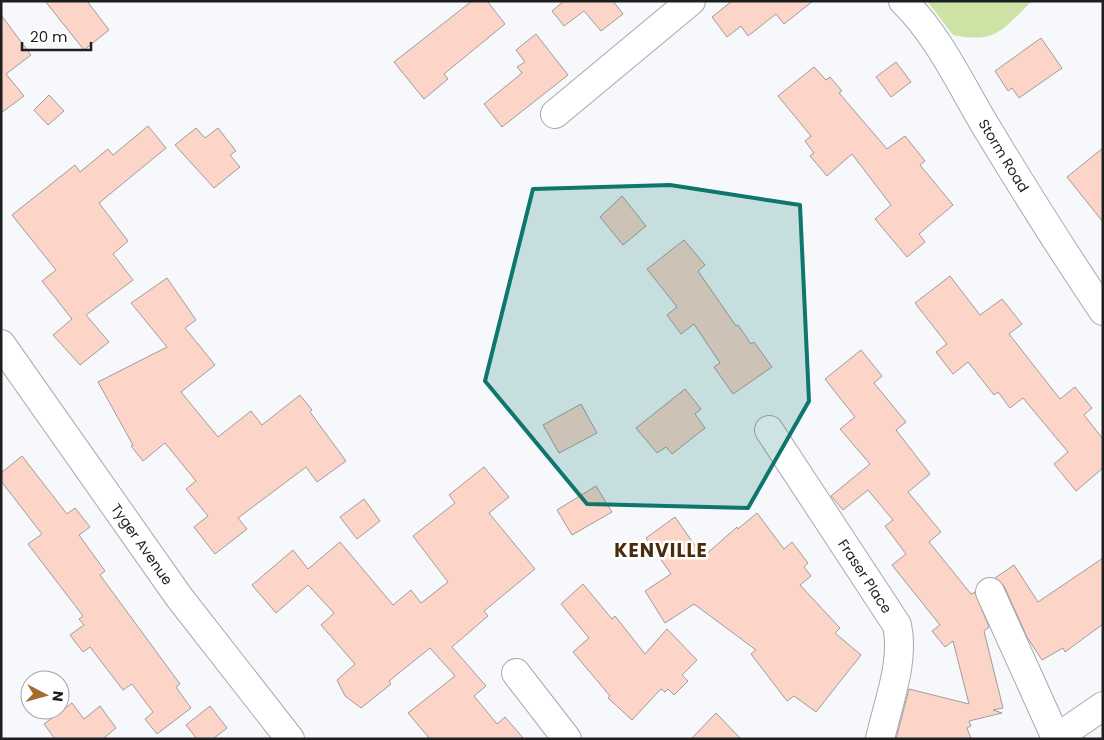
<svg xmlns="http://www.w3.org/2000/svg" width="1104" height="740" font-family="Poppins,sans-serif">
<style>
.green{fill:#cde3a5}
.building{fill:#fdd5c8;stroke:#a09c9a}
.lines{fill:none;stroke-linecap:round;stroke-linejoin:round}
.street-casing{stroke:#a7a9ad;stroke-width:30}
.street{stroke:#fff;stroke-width:28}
.marked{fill:#0f766e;fill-opacity:0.2;stroke:#0f766e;stroke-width:4;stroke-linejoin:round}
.labels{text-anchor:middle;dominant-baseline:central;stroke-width:5;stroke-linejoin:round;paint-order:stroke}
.street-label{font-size:14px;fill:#1d1e20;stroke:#fff}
.district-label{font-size:19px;font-weight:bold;letter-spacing:1px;fill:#492c0e;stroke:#fff}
</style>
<rect width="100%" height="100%" fill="#f6f8fc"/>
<!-- green -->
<path class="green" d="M927,1H1032C1003,29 997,44 953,35Z"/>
<!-- building -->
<g class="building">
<path d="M45,1H87L109,30L84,50Z"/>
<path d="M472,1H487L505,24L444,74L448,79L424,99L394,62Z"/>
<path d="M564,1H613L623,14L601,31L584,11L564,26L552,11Z"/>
<path d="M732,1H813L784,24L776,14L748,36L741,26L727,37L712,17Z"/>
<path d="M1,15L31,55L6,74L24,96L1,113Z"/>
<path d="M536,34L568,75L502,127L484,104L522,73L517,67L525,62L516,50Z"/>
<path d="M1041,38L1062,68L1019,98L1012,88L1008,91L995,71Z"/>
<path d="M896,62L911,82L891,97L876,77Z"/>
<path d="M814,67L826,80L830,77L842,91L839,93L887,149L905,136L925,161L920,165L953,205L919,234L925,242L907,257L875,219L891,205L852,154L827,176L810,156L814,153L805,141L811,136L778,96Z"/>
<path d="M49,95L64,111L48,125L34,110Z"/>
<path d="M148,126L166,148L99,203L128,241L113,254L133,280L86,315L109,342L80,365L53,335L72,319L42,281L56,270L12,215L75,165L80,172L108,149L113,155Z"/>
<path d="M196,128L205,138L218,128L236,151L230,155L240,167L214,188L175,145Z"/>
<path d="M1103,148V222L1067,177Z"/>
<path d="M622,196L646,226L623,245L600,217Z"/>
<path d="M684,240L705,265L698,271L736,326L738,325L751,344L754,342L772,367L733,394L714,367L720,363L694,324L681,334L667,315L677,307L647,269Z"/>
<path d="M950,276L980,315L1002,299L1022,324L1009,334L1060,399L1075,387L1092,408L1084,415L1103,439V468L1076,491L1054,464L1068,452L1023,398L1010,408L998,392L994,395L968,362L953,374L936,352L947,344L915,303Z"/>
<path d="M167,278L196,320L185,328L215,365L181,392L218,437L251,411L262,425L300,395L312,410L310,412L346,461L317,482L306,467L238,518L247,529L215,554L194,527L208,516L186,489L196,481L165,443L143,461L131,446L133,445L98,382L167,347L131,303Z"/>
<path d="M861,350L882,376L874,383L906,422L896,430L930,474L908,492L941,532L929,542L971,594L975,592L989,627L984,631L1003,708L993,710L1002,713L969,721L971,726L967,728L971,739H896L909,689L969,704L953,641L945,647L932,631L940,625L892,565L906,554L885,526L893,520L868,490L843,510L831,496L870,464L840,429L855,417L825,379Z"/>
<path d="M685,389L701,409L695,414L705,428L672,454L666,447L657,453L636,428Z"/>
<path d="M581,404L597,433L559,453L543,425Z"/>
<path d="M22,456L67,514L75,508L90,527L79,535L105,571L100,575L180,684L176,687L191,708L157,734L145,719L153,712L132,684L123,690L90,647L83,652L70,635L84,625L79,619L83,616L28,544L42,534L1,481V473Z"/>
<path d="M484,467L509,497L489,513L535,569L484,611L488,616L452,647L486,686L474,696L497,724L505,717L524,739H430L408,713L455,676L430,648L389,681L391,684L361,708L345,696L337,680L355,664L321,625L334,613L308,585L276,613L252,585L293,550L308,569L340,542L393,605L411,590L421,603L448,582L413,536L455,503L449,495Z"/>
<path d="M596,486L612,512L572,535L557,510Z"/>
<path d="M364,499L380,521L357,539L340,517Z"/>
<path d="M757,513L784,549L792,542L808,563L804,567L811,576L800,585L840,628L835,633L861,655L816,712L794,696L787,701L751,654L756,650L694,604L665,623L645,591L671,574L646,538L675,517L703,557L737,527L738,529Z"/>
<path d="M1103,558V624L1065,652L1063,648L1042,660L1027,637L1004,586L995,578L1014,565L1038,602Z"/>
<path d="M583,584L612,619L615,616L645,654L667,629L697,660L682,675L688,681L674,695L668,689L665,692L661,689L632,720L608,698L610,696L573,652L589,638L561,604Z"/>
<path d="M72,703L84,719L100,706L116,728L103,739H55L44,724Z"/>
<path d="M210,706L227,728L213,739H197L186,725Z"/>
<path d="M716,713L741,739H691Z"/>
</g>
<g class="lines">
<!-- street casing -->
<g class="street-casing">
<g id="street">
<path id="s1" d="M903,1C938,35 960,83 985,125C1023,188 1062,250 1103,311"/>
<path d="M555,114L691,1"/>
<path id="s2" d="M1,344L179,597L290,739"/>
<path id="s3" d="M769,430L897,625C905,661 888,703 880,739"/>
<path d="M990,592L1056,738"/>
<path d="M516,673L567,739"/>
<path d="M1055,739L1103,706"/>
</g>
</g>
<!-- street -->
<use href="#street" class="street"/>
</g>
<!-- marked area -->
<path class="marked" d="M670,185L800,205L809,401L748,508L587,504L485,381L533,189Z"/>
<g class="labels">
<!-- street labels -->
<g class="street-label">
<text stroke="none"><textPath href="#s1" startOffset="185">Storm Road</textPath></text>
<text stroke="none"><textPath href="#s2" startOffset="245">Tyger Avenue</textPath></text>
<text stroke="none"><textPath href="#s3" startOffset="175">Fraser Place</textPath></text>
</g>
<!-- district labels -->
<g class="district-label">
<text x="661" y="550">KENVILLE</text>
</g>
</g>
<!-- border -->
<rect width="1104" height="740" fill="none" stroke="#1d1e20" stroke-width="5"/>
<!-- north arrow -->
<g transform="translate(45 695) rotate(96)"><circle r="24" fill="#ffffff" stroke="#a5a5a6"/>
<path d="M0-4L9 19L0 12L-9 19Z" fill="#a66a2d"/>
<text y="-8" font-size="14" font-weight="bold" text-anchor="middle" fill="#1d1e20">N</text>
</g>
<!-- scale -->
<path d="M22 42v8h69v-8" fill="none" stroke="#1d1e20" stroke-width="2.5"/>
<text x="30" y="42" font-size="15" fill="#1d1e20" stroke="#ffffff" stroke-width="4" paint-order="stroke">20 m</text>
</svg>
